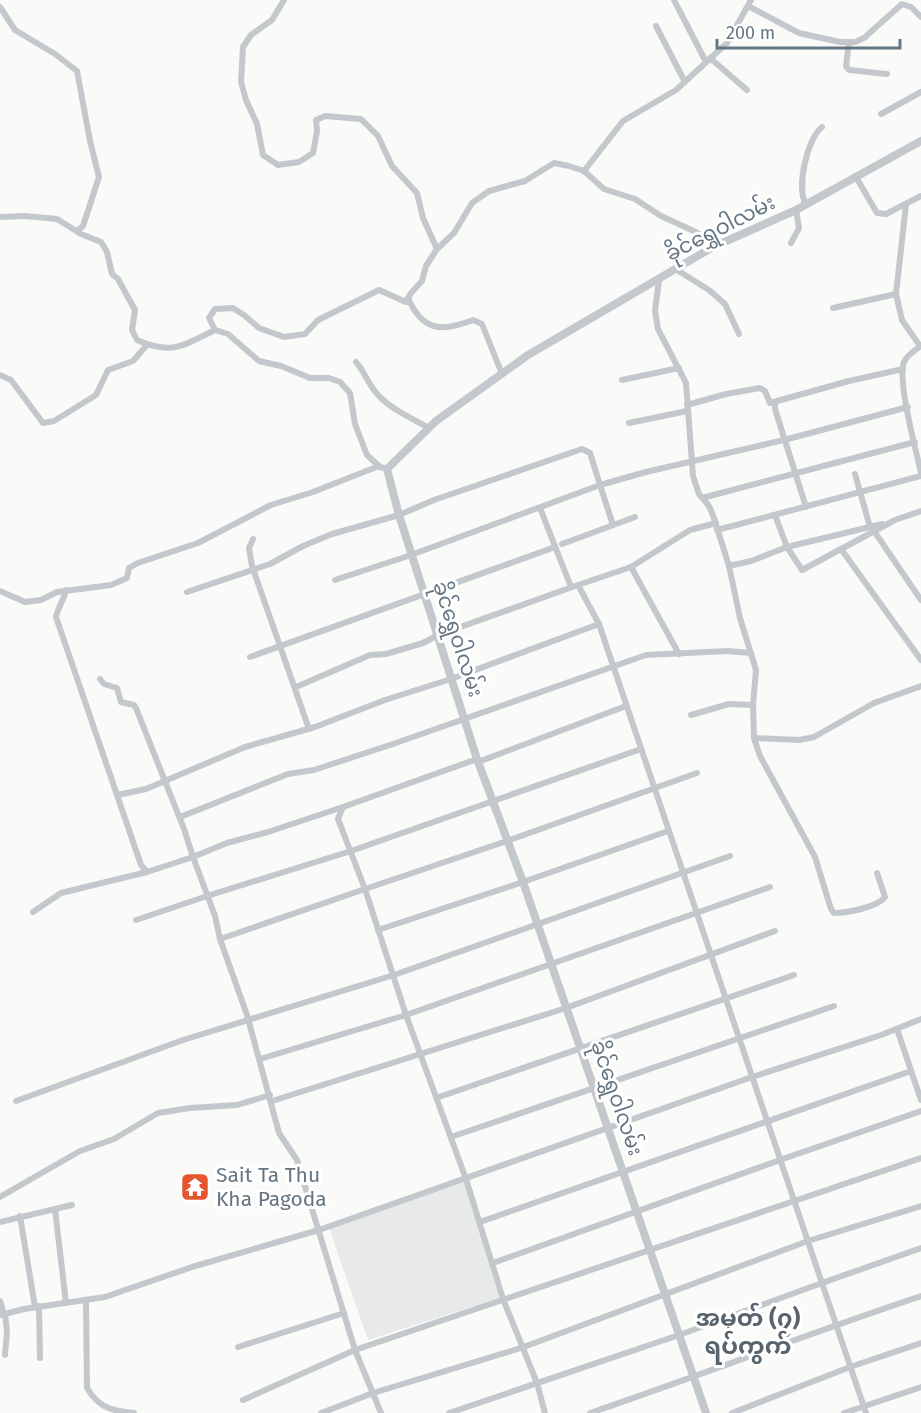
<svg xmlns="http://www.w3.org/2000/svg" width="921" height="1413" font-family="'Fira Sans','Noto Sans Myanmar',sans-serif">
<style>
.built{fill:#e8e9e9}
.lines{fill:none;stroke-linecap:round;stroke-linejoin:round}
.minor{stroke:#c3c8cc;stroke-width:6}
.tertiary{stroke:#c3c8cc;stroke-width:8}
.labels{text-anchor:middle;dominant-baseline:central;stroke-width:6;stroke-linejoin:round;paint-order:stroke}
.street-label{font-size:21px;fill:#657683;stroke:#fff}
.poi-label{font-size:21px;fill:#657683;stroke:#fff;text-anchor:start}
.quarter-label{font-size:24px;font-weight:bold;fill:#57646e;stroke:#fff}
</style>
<rect width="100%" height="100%" fill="#fafaf8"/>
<!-- built -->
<path class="built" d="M465,1182L499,1298L368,1340L329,1228Z"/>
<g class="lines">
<!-- minor -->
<g class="minor">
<path d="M284,0L272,20L251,35L243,47L241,82L246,100L257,124L263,155L278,165L299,162L313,153L317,131L316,120L325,116L361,119L378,136L392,166L417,193L423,218L437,249"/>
<path d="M674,0L706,62"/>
<path d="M748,6L799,33L840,42H855L864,38L902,4L911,7L921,17"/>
<path d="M0,7L15,30L55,54L77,71L90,141L99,177L83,226L77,231"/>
<path d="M656,26L685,82"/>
<path d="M849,42L846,66L849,70L887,74"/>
<path d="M710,58L747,90"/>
<path d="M881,114L921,92"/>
<path d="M584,171L623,121L676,90L727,43L751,0"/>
<path d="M856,177L877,213L886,214L921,196"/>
<path d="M906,204L896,294L902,320L920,346"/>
<path d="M806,205C796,187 807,139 822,127"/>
<path d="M0,217L25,216L57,219L81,234L101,242L107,252L112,274L118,279L135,310L132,330L137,340C173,356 183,345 215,330L228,334L259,361L281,366L310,378H329L340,382L350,393L355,424L367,455L380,467L387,469"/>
<path d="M791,243L799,228L796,210"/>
<path d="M677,270L709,290L725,304L739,334"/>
<path d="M659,280L655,311L658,329L686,383L693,476L699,494L709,506L714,518L729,566L740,618L756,670L753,705L754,738L760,756L815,857L831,909L834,913C847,913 878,907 885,897L877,873"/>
<path d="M408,298C423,332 442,332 473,320L482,324L502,374"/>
<path d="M833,308L896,294"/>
<path d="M215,330L209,318L215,309L233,308L244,315L259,328L284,337L305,334L318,320L379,290L406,302L411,293L422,281L426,266L437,249L454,233L472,203L489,191L525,181L554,163L569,166L584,171L604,189L635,199L661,216L696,232L717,245"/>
<path d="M921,346C915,350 907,355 904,362C897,381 916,450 921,473"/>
<path d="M356,362C364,371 367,381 374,390C386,407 411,418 429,428"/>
<path d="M0,375L11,380L43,423L54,421L96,395L108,370L133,361L147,345"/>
<path d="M622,380L679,368"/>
<path d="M775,402V409L806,507"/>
<path d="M687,405L726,394L760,388L765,391L770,403L849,381L903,369"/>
<path d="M629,423L687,411"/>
<path d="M855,474L870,527"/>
<path d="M702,498L915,442"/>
<path d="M540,508L571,587"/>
<path d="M775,515L787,547L802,570L895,520L921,511"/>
<path d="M717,530L921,476"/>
<path d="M874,531L921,600"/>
<path d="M253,539L249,548L252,566L309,729"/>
<path d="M562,544L635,517"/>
<path d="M841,549L921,660"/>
<path d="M729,566L751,561L787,547L882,524"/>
<path d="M631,567L679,654"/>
<path d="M335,580L411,555L600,485L613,525"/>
<path d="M578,585L631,567L690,530L716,523"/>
<path d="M66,590C64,600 58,607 56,617L141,865L147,872"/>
<path d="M0,591L25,602L41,600L57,592L111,585L127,578L129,568L138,563L198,543L271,505L313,492L379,466"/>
<path d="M187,592L270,564L303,546L332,534L399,515L434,500L582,449L590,453L600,485L646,472L784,440L908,407"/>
<path d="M250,657L555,547"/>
<path d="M100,679L104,684L117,688L121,702L134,705L136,708L184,829L193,857L215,916L220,939"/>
<path d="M296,687L370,655L386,654L423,643L438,635L578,585L599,624L866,1413"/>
<path d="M691,715L729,704L753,705"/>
<path d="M754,738L799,740L814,737L874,703L921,686"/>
<path d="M478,762L626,706"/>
<path d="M117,795L146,789L245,747L315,727L385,700L451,679L599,624"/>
<path d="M343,807L338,819L365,889L220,939L247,1015L279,1133L297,1160L355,1350L381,1413"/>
<path d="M180,817L288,774L314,770L393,744L646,655L727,651L751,653"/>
<path d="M33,912L61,893L147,872L193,857L227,843L268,832L343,807L477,759"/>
<path d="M136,920L207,896L351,851L641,749"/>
<path d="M378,930L523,882L668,831"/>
<path d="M897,1029L921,1100"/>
<path d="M260,1059L406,1015L770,887"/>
<path d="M436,1098L794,975"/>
<path d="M16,1101L183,1040L394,975L730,856"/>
<path d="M272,1101L566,1008L775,931"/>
<path d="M451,1137L834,1006"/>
<path d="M0,1197L80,1151L114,1139L158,1113L190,1108L237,1105L270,1095"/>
<path d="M55,1209L66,1303"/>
<path d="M20,1216L35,1307"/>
<path d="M0,1222L72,1205"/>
<path d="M480,1222L911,1071"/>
<path d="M493,1263L780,1160L921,1111"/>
<path d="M86,1300L87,1388C99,1408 112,1411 134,1413"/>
<path d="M0,1301L4,1314"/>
<path d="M39,1306L40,1358"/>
<path d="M5,1314L7,1331L5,1355"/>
<path d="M0,1315L24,1309L105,1297L192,1267L319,1230L752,1077L881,1035L921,1019"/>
<path d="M238,1347L344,1313"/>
<path d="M243,1400L355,1350L921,1158"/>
<path d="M321,1413L373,1393L521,1348L808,1241L921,1206"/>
<path d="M449,1413L679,1335L822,1283L921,1248"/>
<path d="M545,1413L537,1383L503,1299L466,1179L406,1015L365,889L507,841L697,773"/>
<path d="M590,1413C701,1375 810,1333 921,1296"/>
<path d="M732,1413L850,1367L921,1343"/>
<path d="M844,1413L921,1387"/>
</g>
<!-- tertiary -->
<path class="tertiary" d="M706,1413L523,882L477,759L399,515L387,469L436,421L528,355L713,247L796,210L921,141"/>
</g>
<!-- icons -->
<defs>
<g id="temple-square" transform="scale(1.5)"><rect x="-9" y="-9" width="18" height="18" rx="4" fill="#e4572e" stroke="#fff"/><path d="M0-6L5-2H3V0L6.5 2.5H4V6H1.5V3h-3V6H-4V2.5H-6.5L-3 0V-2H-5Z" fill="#fff"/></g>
</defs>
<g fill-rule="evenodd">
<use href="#temple-square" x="195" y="1187"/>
</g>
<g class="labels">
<!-- street labels -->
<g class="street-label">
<text transform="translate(720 228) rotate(-27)">ခိုင်ရွှေဝါလမ်း</text>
<text transform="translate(458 639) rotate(72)">ခိုင်ရွှေဝါလမ်း</text>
<text transform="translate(617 1098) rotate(71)">ခိုင်ရွှေဝါလမ်း</text>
</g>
<!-- poi labels -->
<g class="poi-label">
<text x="216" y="1175">Sait Ta Thu<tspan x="216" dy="24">Kha Pagoda</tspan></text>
</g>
<!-- quarter labels -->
<g class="quarter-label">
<text x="748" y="1318">အမှတ် (၇)<tspan x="748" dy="28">ရပ်ကွက်</tspan></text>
</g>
</g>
<!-- scale -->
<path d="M717 39v9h183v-9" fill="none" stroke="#657683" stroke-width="3"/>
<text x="726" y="39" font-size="18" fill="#657683" stroke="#ffffff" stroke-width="4.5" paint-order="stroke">200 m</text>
</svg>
